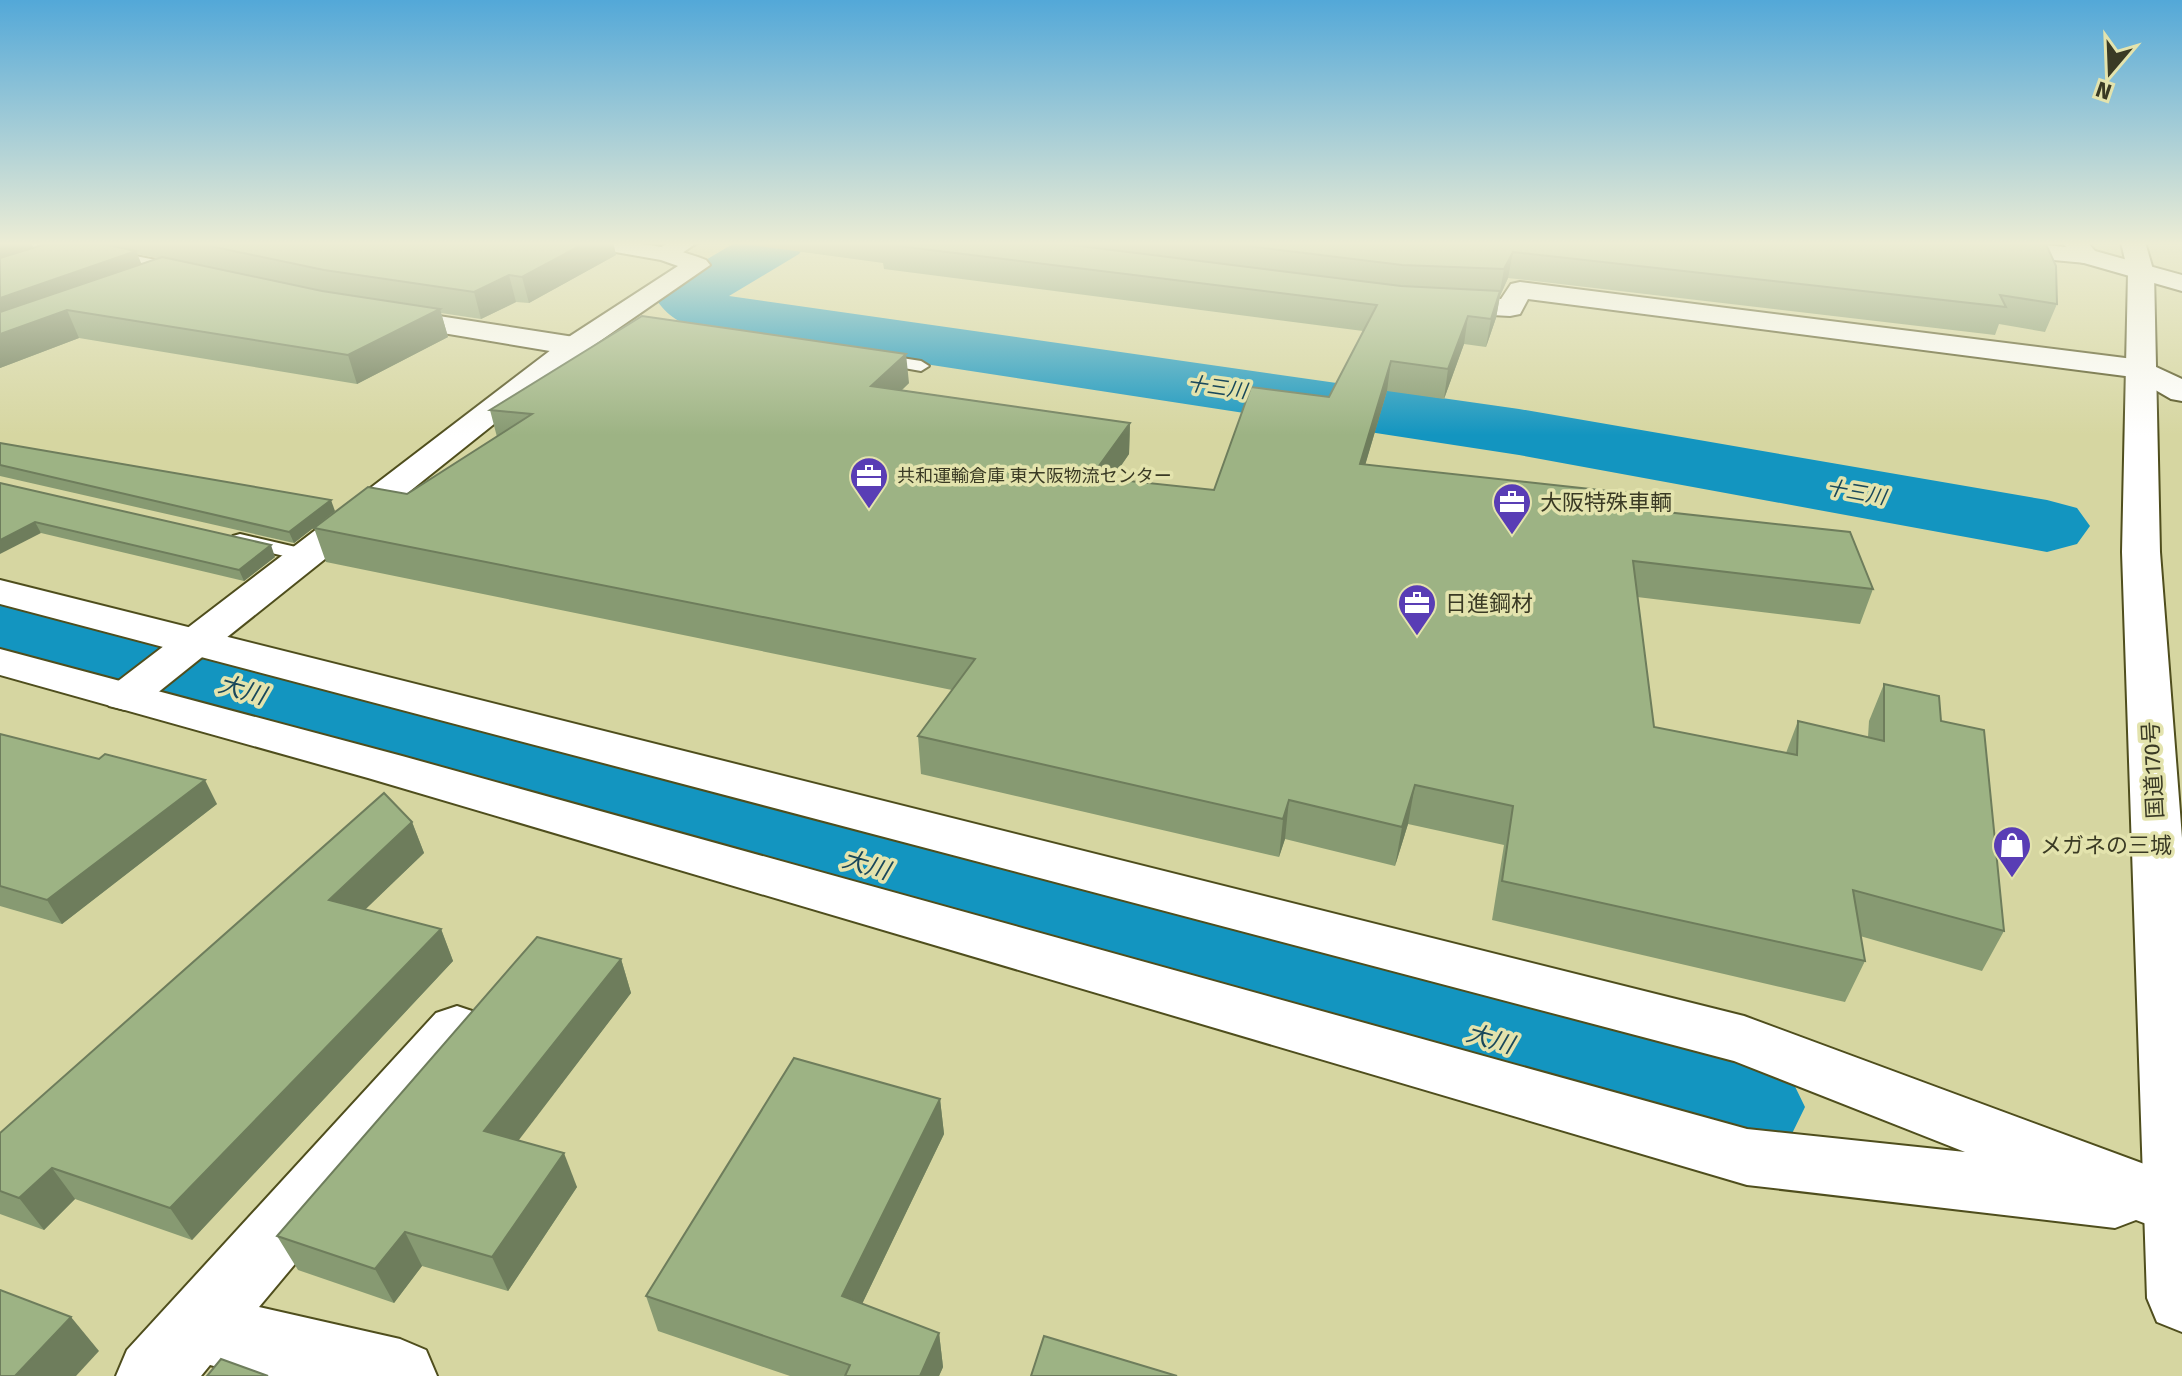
<svg xmlns="http://www.w3.org/2000/svg" width="2182" height="1376" font-family="'Fira Sans','Noto Sans JP',sans-serif">
<style>
.lines{fill:none;stroke-linecap:round;stroke-linejoin:round}
.river{fill:#1395c0;fill-rule:evenodd}
.lane-casing{stroke:#4f4e1d;stroke-width:4}
.street-casing{stroke:#4f4e1d;stroke-width:4}
.secondary-casing{stroke:#4f4e1d;stroke-width:4}
.highway-casing{stroke:#4f4e1d;stroke-width:4}
.lane{fill:#fff;fill-rule:evenodd}
.street{fill:#fff;fill-rule:evenodd}
.secondary{fill:#fff;fill-rule:evenodd}
.highway{fill:#fff;fill-rule:evenodd}
.wall{fill:#879a72;fill-rule:evenodd}
.shaded-wall{fill:#6e7d5c}
.building{fill:#9db384;stroke:#6e7d5c;stroke-width:2}
.labels{text-anchor:middle;dominant-baseline:central;stroke-width:7;stroke-linejoin:round;paint-order:stroke}
.far-poi-label{font-size:18px;fill:#3a3a24;stroke:#e3e3ad;text-anchor:start}
.far-water-label{font-size:20px;font-style:italic;fill:#19485b;stroke:#e3e3ad}
.poi-label{font-size:22px;fill:#3a3a24;stroke:#e3e3ad;text-anchor:start}
.street-label{font-size:22px;fill:#3a3a24;stroke:#e3e3ad}
.water-label{font-size:24px;font-style:italic;fill:#19485b;stroke:#e3e3ad}
</style>
<rect width="100%" height="100%" fill="#d6d6a1"/>
<g class="lines">
<!-- river -->
<g class="river">
<path d="M736,242H807L799,254L729,296L1519,409L2047,500L2077,508L2090,526L2077,544L2047,552L1519,455L703,330C681,324 668,317 655,298L664,285Z"/>
<path d="M0,593L1733,1046L1784,1064L1805,1107L1784,1150L1733,1168L91,675L0,651Z"/>
</g>
<!-- lane casing -->
<g class="lane-casing">
<g id="lane">
<path d="M876,354L921,361L929,366L921,371L870,362V356Z"/>
<path d="M240,534L313,551L316,555L306,561L233,544L230,540L233,536Z"/>
</g>
</g>
<!-- street casing -->
<g class="street-casing">
<g id="street">
<path d="M14,242H64L202,269L211,272L215,277L211,282L202,285L26,249L17,247Z"/>
<path d="M668,242H698L675,258H657L654,253Z"/>
<path d="M1920,242H2015L2086,249L2095,251L2098,256L2095,261L2086,263L1932,249L1923,247Z"/>
<path d="M1520,282L2141,360L2182,379V401L2171,399L2133,377L1528,299L1520,314L1510,316L1438,312L1428,310L1424,304L1428,298L1438,296L1501,299L1511,284Z"/>
<path d="M387,308L574,337L584,340L588,346L584,352L574,355L377,322L373,316L377,310Z"/>
<path d="M0,580L1744,1016L2182,1178V1234L2178,1236L2136,1220L2115,1228L1747,1185L368,778L0,675V649L402,756L1747,1129L1965,1152L1734,1061L0,604Z"/>
<path d="M457,1006L478,1013L487,1029L478,1045L259,1307L400,1339L426,1350L437,1376H252L210,1365L201,1376H116L127,1350L436,1013Z"/>
</g>
</g>
<!-- secondary casing -->
<g class="secondary-casing">
<g id="secondary">
<path d="M584,242C631,242 662,243 706,260L710,265L584,352L141,706L125,710L109,706L103,697L109,688L564,340L678,266L661,260L587,247Z"/>
<path d="M2062,242H2087L2095,251L2182,275V291L2077,261Z"/>
</g>
</g>
<!-- highway casing -->
<g class="highway-casing">
<path id="highway" d="M2121,242H2145L2154,273L2160,552L2182,838V1332L2157,1322L2147,1298L2122,552L2128,273Z"/>
</g>
<!-- lane -->
<use href="#lane" class="lane"/>
<!-- street -->
<use href="#street" class="street"/>
<!-- secondary -->
<use href="#secondary" class="secondary"/>
<!-- highway -->
<use href="#highway" class="highway"/>
</g>
<!-- wall -->
<g class="wall">
<path d="M0,242H31L33,248L52,242H613L616,255L529,303L516,302L481,319L441,313L448,337L357,384L79,338L0,368ZM137,254L157,258L141,264Z"/>
<path d="M730,242H2045L2057,304L2045,332L1999,324L1995,335L1508,278L1500,296L1496,318L1486,347L1464,344L1444,399L1387,391L1365,465L1657,511L1873,589L1860,624L1637,597L1654,727L1786,753L1798,721L1868,737L1869,721L1884,684L1941,721L2004,931L1982,971L1860,936L1865,961L1845,1002L1492,920L1504,845L1408,824L1395,866L1285,839L1279,857L921,774L918,736L952,690L326,562L314,528L407,494L497,437L490,410L909,383L902,390L1130,423L1129,454L1112,479L1214,490L1329,397L1363,331L884,269L883,263Z"/>
<path d="M0,443L335,511L294,543L0,476Z"/>
<path d="M0,483L275,557L244,581L41,533Z"/>
<path d="M0,734L217,804L62,924L0,906Z"/>
<path d="M412,822L424,853L365,909L441,929L453,961L192,1240L75,1199L44,1230L0,1214V1133Z"/>
<path d="M621,959L631,993L518,1140L577,1187L508,1291L422,1266L394,1303L298,1270L277,1236Z"/>
<path d="M940,1099L944,1134L862,1304L939,1333L943,1367L939,1376H790L658,1331L646,1296Z"/>
</g>
<!-- shaded-wall -->
<g class="shaded-wall">
<path d="M0,242H31L36,254L0,266Z"/>
<path d="M587,242H613L616,255L529,303L522,277Z"/>
<path d="M136,251L147,277L0,330V298Z"/>
<path d="M1513,252L1508,278L1500,296L1496,318L1486,347L1491,319L1500,292L1504,269Z"/>
<path d="M509,275L516,302L481,319L474,292Z"/>
<path d="M440,309L448,337L357,384L348,355Z"/>
<path d="M67,310L79,338L0,368V334Z"/>
<path d="M1468,316L1464,344L1444,399L1448,369Z"/>
<path d="M906,354L909,383L874,416L871,386Z"/>
<path d="M1391,361L1387,391L1356,496L1360,464Z"/>
<path d="M1130,423L1129,454L1091,509V477Z"/>
<path d="M331,500L335,511L294,543L289,532Z"/>
<path d="M35,522L41,533L0,554V540Z"/>
<path d="M271,545L275,557L244,581L239,570Z"/>
<path d="M205,780L217,804L62,924L47,900Z"/>
<path d="M1415,785L1408,824L1395,866L1402,827Z"/>
<path d="M1289,800L1285,839L1279,857L1283,819Z"/>
<path d="M412,822L424,853L343,931L329,900Z"/>
<path d="M441,929L453,961L192,1240L170,1208Z"/>
<path d="M621,959L631,993L499,1166L484,1131Z"/>
<path d="M940,1099L944,1134L849,1331L842,1296Z"/>
<path d="M564,1153L577,1187L508,1291L492,1257Z"/>
<path d="M52,1168L75,1199L44,1230L19,1198Z"/>
<path d="M405,1232L422,1266L394,1303L375,1269Z"/>
<path d="M71,1317L99,1351L76,1376H15Z"/>
<path d="M939,1333L943,1367L939,1376H920Z"/>
</g>
<!-- building -->
<g class="building">
<path d="M52,242H94L136,251L0,298V258Z"/>
<path d="M191,242H587L522,277L509,275L474,292L324,270Z"/>
<path d="M884,242H1048L1401,286L1500,291L1491,319L1468,316L1448,369L1391,361L1360,464L1654,496L1657,511L1850,532L1873,589L1633,561L1654,727L1797,755L1798,721L1884,741V684L1939,696L1941,721L1984,730L2004,931L1853,890L1865,961L1502,881L1513,806L1415,785L1402,827L1289,800L1283,819L918,736L975,659L314,528L368,487L407,494L532,414L490,410L642,316L906,354L871,386L1130,423L1091,477L1214,490L1251,387L1329,397L1377,305L882,244Z"/>
<path d="M1215,242H2045L2056,266L2057,304L2000,295L2006,307L1513,252L1504,269L1402,265Z"/>
<path d="M162,257L322,291L440,309L348,355L67,310L0,334V312Z"/>
<path d="M0,443L331,500L289,532L0,465Z"/>
<path d="M0,483L271,545L239,570L35,522L0,540Z"/>
<path d="M0,734L99,759L105,754L205,780L47,900L0,886Z"/>
<path d="M384,793L412,822L329,900L441,929L170,1208L52,1168L19,1198L0,1191V1133Z"/>
<path d="M537,937L621,959L484,1131L564,1153L492,1257L405,1232L375,1269L277,1236Z"/>
<path d="M794,1058L940,1099L842,1296L939,1333L920,1376H845L850,1365L646,1296Z"/>
<path d="M0,1290L71,1317L15,1376H0Z"/>
<path d="M1044,1336L1177,1376H1031Z"/>
<path d="M221,1359L268,1376H207Z"/>
</g>
<!-- sky -->
<linearGradient id="sky" x2="0" y2="1"><stop stop-color="#53a8d8"/><stop offset="0.56" stop-color="#ededd5"/><stop offset="1" stop-color="#ededd5" stop-opacity="0"/></linearGradient>
<rect width="2182" height="435" fill="url(#sky)"/>
<!-- icons -->
<defs>
<g id="office-pin" transform="scale(2)"><path d="M0 17L-7.5 6A9.5 9.5 0 1 1 7.5 6Z" fill="#593db5" stroke="#e3e3ad"/><path d="M-6-3h4V-5.5h4V-3h4V5H-6ZM-1-4.5V-3h2v-1.5ZM-6 0V1H6V0Z" fill="#fff"/></g>
<g id="shop-pin" transform="scale(2)"><path d="M0 17L-7.5 6A9.5 9.5 0 1 1 7.5 6Z" fill="#593db5" stroke="#e3e3ad"/><path d="M-5-2.5h2.3a2.7 3.5 0 0 1 5.4 0H5L5.5 6h-11ZM-1.5-2.5h3a1.5 2.3 0 0 0-3 0Z" fill="#fff"/></g>
</defs>
<g fill-rule="evenodd">
<use href="#office-pin" x="869" y="476"/>
<use href="#office-pin" x="1512" y="502"/>
<use href="#office-pin" x="1417" y="603"/>
<use href="#shop-pin" x="2012" y="845"/>
</g>
<g class="labels">
<!-- far-poi labels -->
<g class="far-poi-label">
<text x="897" y="476">共和運輸倉庫 東大阪物流センター</text>
</g>
<!-- far-water labels -->
<g class="far-water-label">
<text transform="translate(1217 387) rotate(8)">十三川</text>
<text transform="translate(1856 492) rotate(10)">十三川</text>
</g>
<!-- poi labels -->
<g class="poi-label">
<text x="1540" y="502">大阪特殊車輌</text>
<text x="1445" y="603">日進鋼材</text>
<text x="2040" y="845">メガネの三城</text>
</g>
<!-- street labels -->
<g class="street-label">
<text transform="translate(2153 770) rotate(-93)">国道170号</text>
</g>
<!-- water labels -->
<g class="water-label">
<text transform="translate(242 690) rotate(16)">大川</text>
<text transform="translate(866 865) rotate(16)">大川</text>
<text transform="translate(1490 1039) rotate(16)">大川</text>
</g>
</g>
<!-- north arrow -->
<g transform="translate(2110 72) rotate(199)" stroke="#e3e3ad" stroke-width="6" paint-order="stroke">
<path d="M0-6L14 30L0 20L-14 30Z" fill="#3a3a24"/>
<text y="-12" font-size="22" font-weight="bold" text-anchor="middle" fill="#3a3a24">N</text>
</g>
</svg>
